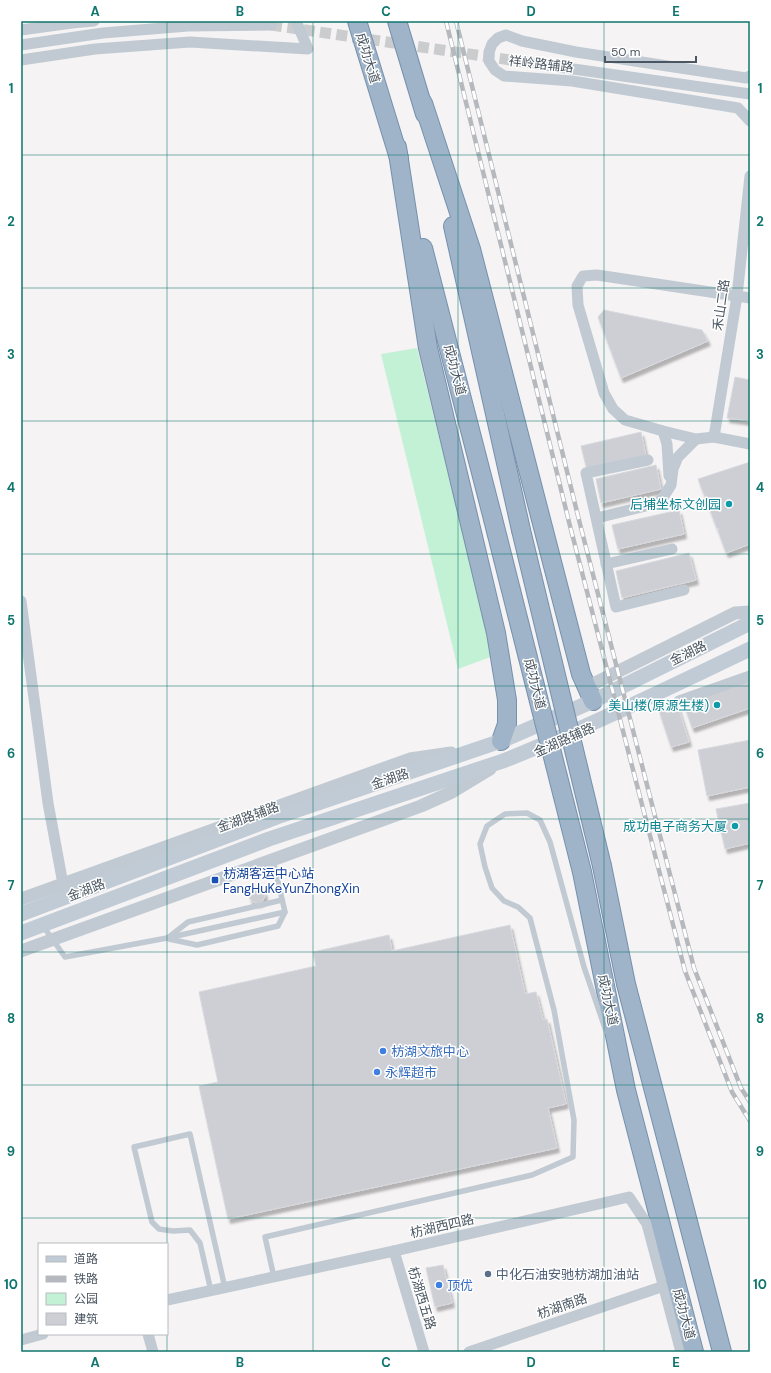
<svg xmlns="http://www.w3.org/2000/svg" width="771" height="1373" font-family="'DM Sans','Noto Sans SC',sans-serif">
<style>
.green{fill:#c3f1d5}
.building{fill:#cdcfd5;stroke:#d7d9de;filter:url(#shadow)}
.lines{fill:none;stroke-linecap:round;stroke-linejoin:round}
.minor-tunnel{stroke:#caccce;stroke-width:11;stroke-dasharray:11 5.5;stroke-linecap:butt}
.trunk-casing{stroke:#7690ad;stroke-width:20}
.service{stroke:#c1cad2;stroke-width:5.5}
.minor{stroke:#c1cad2;stroke-width:11}
.tertiary{stroke:#c1cad2;stroke-width:13}
.secondary{stroke:#c1cbd6;stroke-width:15}
.trunk{stroke:#9fb4c9;stroke-width:18}
.rail-casing{stroke:#b5b8bd;stroke-width:4.5}
.rail{stroke:#fff;stroke-width:3;stroke-dasharray:9;stroke-linecap:butt}
.trunk-bridge-casing{stroke:#7690ad;stroke-width:20;stroke-linecap:butt}
.trunk-bridge{stroke:#9fb4c9;stroke-width:18}
.grid{fill:none;stroke:#0f766e;stroke-width:1;stroke-opacity:0.55}
.culture-dot{fill:#0f9aa8;stroke:#fff;stroke-width:1.5}
.transit-dot{fill:#1a4fb4;stroke:#fff;stroke-width:1.5}
.shop-dot{fill:#3f7fe0;stroke:#fff;stroke-width:1.5}
.service-dot{fill:#5c6f8a;stroke:#fff;stroke-width:1.5}
.labels{text-anchor:middle;dominant-baseline:central;stroke-width:3;stroke-linejoin:round;paint-order:stroke}
.street-label{font-size:13px;fill:#4a5661;stroke:#fff}
.culture-label{font-size:13px;fill:#0d838f;stroke:#fff;text-anchor:end}
.transit-label{font-size:13px;fill:#164399;stroke:#fff;text-anchor:start}
.shop-label{font-size:13px;fill:#366cbe;stroke:#fff;text-anchor:start}
.service-label{font-size:13px;fill:#4e5e75;stroke:#fff;text-anchor:start}
.neatline{fill:none;stroke:#0f766e;stroke-width:1.5}
.grid-label{font-size:13px;text-anchor:middle;font-weight:bold;fill:#0f766e}
</style>
<defs>
<filter id="shadow"><feDropShadow dx="2.5" dy="4.5" stdDeviation="1" flood-color="#0004"/></filter>
</defs>
<rect width="100%" height="100%" fill="#f5f3f3"/>
<!-- green -->
<path class="green" d="M417,348L493,656L458,669L381,354Z"/>
<!-- building -->
<g class="building">
<path d="M604,310L702,330L708,341L621,378L598,317Z"/>
<path d="M735,377L750,380V421L727,418Z"/>
<path d="M641,432L646,456L587,470L581,446Z"/>
<path d="M750,462V544L726,553L718,531L719,528L717,529L698,479Z"/>
<path d="M656,465L661,489L601,503L596,479Z"/>
<path d="M679,510L684,534L618,549L612,525Z"/>
<path d="M689,553L696,580L622,598L616,571Z"/>
<path d="M750,680V708L692,728L683,702Z"/>
<path d="M677,704L689,742L671,747L659,711Z"/>
<path d="M750,740V787L707,796L698,750Z"/>
<path d="M750,803V843L725,849L716,809Z"/>
<circle cx="257" cy="895" r="8"/>
<path d="M510,925L525,994L536,992L543,1020L547,1019L566,1104L548,1108L557,1148L228,1219L199,1086L218,1082L199,992L316,966L313,952L389,935L392,951Z"/>
<path d="M443,1265L452,1303L435,1307L426,1268Z"/>
</g>
<g class="lines">
<!-- minor-tunnel -->
<path class="minor-tunnel" d="M271,25L524,62"/>
<!-- trunk casing -->
<g class="trunk-casing">
<g id="trunk">
<path d="M357,21L399,158"/>
<path d="M397,21L425,114"/>
<path d="M423,103L471,249L581,674L593,701"/>
<path d="M397,147L428,348L496,633L507,700V724L501,741"/>
<path d="M453,226L521,530"/>
<path d="M423,248L493,519"/>
<path d="M602,866L626,984L722,1352"/>
<path d="M582,872L626,1090L694,1352"/>
</g>
</g>
<!-- service -->
<g class="service">
<path d="M43,926L65,957L167,938L285,912"/>
<path d="M169,937L188,922L282,900"/>
<path d="M169,939L197,945L278,926L285,912L273,860"/>
<path d="M274,1277L265,1237L532,1175L573,1157L574,1120L554,1010L530,918L518,907L504,901L492,888L485,867L480,844L487,826L505,814L527,813L540,820L550,842L584,967L606,1031"/>
<path d="M211,1291L200,1243L190,1230L173,1231L159,1229L152,1222L134,1147L190,1134L225,1288"/>
</g>
<!-- minor -->
<g class="minor">
<path d="M21,30L72,23L94,21"/>
<path d="M21,45L103,33L188,26L271,25"/>
<path d="M21,60L95,49L190,42L308,49L296,21"/>
<path d="M524,62L750,94"/>
<path d="M750,76L746,78L576,52L522,41L506,35L498,38L492,44L489,52V61L495,70L504,76L572,81L738,108L750,121"/>
<path d="M750,298L597,275L583,276L577,286L578,305L604,393L613,409L625,420L663,431L696,439L714,437L750,444"/>
<path d="M663,431L667,444L669,476"/>
<path d="M714,437L737,296L750,176"/>
<path d="M648,460L586,473L616,607L684,590"/>
<path d="M597,518L658,503L664,496L671,485L673,469L678,457L696,439"/>
<path d="M606,564L672,549"/>
<path d="M21,601L48,803L63,884"/>
<path d="M679,701L750,676"/>
<path d="M394,1251L424,1352"/>
<path d="M167,1300L394,1251L629,1197L647,1224L681,1352"/>
<path d="M148,1334L153,1352"/>
<path d="M21,1340L43,1334"/>
<path d="M469,1352L664,1286"/>
</g>
<!-- tertiary -->
<g class="tertiary">
<path d="M587,687L735,613L750,612"/>
<path d="M21,899L410,759L451,753"/>
<path d="M21,951L421,806L452,792L490,769"/>
</g>
<!-- secondary -->
<g class="secondary">
<path d="M21,914L277,817L501,741L593,701L750,623"/>
<path d="M21,933L269,839L503,761C587,728 668,688 750,649"/>
</g>
<!-- trunk -->
<use href="#trunk" class="trunk"/>
<!-- rail casing -->
<g class="rail-casing">
<g id="rail">
<path d="M446,21L569,522L685,971L732,1092L750,1121"/>
<path d="M456,21L579,520L694,968L741,1088L750,1102"/>
</g>
</g>
<!-- rail -->
<use href="#rail" class="rail"/>
<!-- trunk-bridge casing -->
<g class="trunk-bridge-casing">
<g id="trunk-bridge">
<path d="M493,519L582,872"/>
<path d="M521,530L602,866"/>
</g>
</g>
<!-- trunk-bridge -->
<use href="#trunk-bridge" class="trunk-bridge"/>
</g>
<!-- grid -->
<path class="grid" d="M167,21V1352M313,21V1352M458,21V1352M604,21V1352M21,155H750M21,288H750M21,421H750M21,554H750M21,686H750M21,819H750M21,952H750M21,1085H750M21,1218H750"/>
<!-- markers -->
<g class="culture-dot">
<circle cx="729" cy="504" r="4"/>
<circle cx="717" cy="705" r="4"/>
<circle cx="735" cy="826" r="4"/>
</g>
<rect class="transit-dot" x="211" y="876" width="8" height="8" rx="2"/>
<g class="shop-dot">
<circle cx="383" cy="1051" r="4"/>
<circle cx="377" cy="1072" r="4"/>
<circle cx="439" cy="1285" r="4"/>
</g>
<circle class="service-dot" cx="488" cy="1274" r="4"/>
<g class="labels">
<!-- street labels -->
<g class="street-label">
<text transform="translate(368 58) rotate(73)">成功大道</text>
<text transform="translate(541 64) rotate(6)">祥岭路辅路</text>
<text transform="translate(721 305) rotate(-82)">禾山二路</text>
<text transform="translate(455 370) rotate(75)">成功大道</text>
<text transform="translate(688 653) rotate(-26)">金湖路</text>
<text transform="translate(535 684) rotate(76)">成功大道</text>
<text transform="translate(564 740) rotate(-24)">金湖路辅路</text>
<text transform="translate(390 779) rotate(-19)">金湖路</text>
<text transform="translate(248 817) rotate(-20)">金湖路辅路</text>
<text transform="translate(86 890) rotate(-21)">金湖路</text>
<text transform="translate(608 1000) rotate(78)">成功大道</text>
<text transform="translate(442 1226) rotate(-13)">枋湖西四路</text>
<text transform="translate(422 1298) rotate(73)">枋湖西五路</text>
<text transform="translate(562 1306) rotate(-19)">枋湖南路</text>
<text transform="translate(684 1314) rotate(75)">成功大道</text>
</g>
<!-- culture labels -->
<g class="culture-label">
<text x="721" y="504">后埔坐标文创园</text>
<text x="709" y="705">美山楼(原源生楼)</text>
<text x="727" y="826">成功电子商务大厦</text>
</g>
<!-- transit labels -->
<g class="transit-label">
<text x="223" y="873">枋湖客运中心站<tspan x="223" dy="15">FangHuKeYunZhongXin</tspan></text>
</g>
<!-- shop labels -->
<g class="shop-label">
<text x="391" y="1051">枋湖文旅中心</text>
<text x="385" y="1072">永辉超市</text>
<text x="447" y="1285">顶优</text>
</g>
<!-- service labels -->
<g class="service-label">
<text x="496" y="1274">中化石油安驰枋湖加油站</text>
</g>
</g>
<!-- border -->
<rect width="771" height="1373" fill="none" stroke="#ffffff" stroke-width="44"/>
<!-- legend -->
<rect x="38" y="1243" width="130" height="92" fill="#ffffff" stroke="#b7bbc0"/>
<rect x="46" y="1256" width="20" height="6" fill="#c1cbd6" stroke="#b7bbc0"/>
<text x="74" y="1263" font-size="12" fill="#4a5661">道路</text>
<rect x="46" y="1276" width="20" height="6" fill="#b5b8bd" stroke="#b7bbc0"/>
<text x="74" y="1283" font-size="12" fill="#4a5661">铁路</text>
<rect x="46" y="1293" width="20" height="12" fill="#c3f1d5" stroke="#b7bbc0"/>
<text x="74" y="1303" font-size="12" fill="#4a5661">公园</text>
<rect x="46" y="1313" width="20" height="12" fill="#cdcfd5" stroke="#b7bbc0"/>
<text x="74" y="1323" font-size="12" fill="#4a5661">建筑</text>
<!-- scale -->
<path d="M605 56v6h91v-6" fill="none" stroke="#4a5661" stroke-width="2"/>
<text x="611" y="56" font-size="12" fill="#4a5661" stroke="#ffffff" stroke-width="3" paint-order="stroke">50 m</text>
<rect x="22" y="22" width="727" height="1329" class="neatline"/>
<g class="grid-label">
<text x="95" y="16">A</text>
<text x="240" y="16">B</text>
<text x="386" y="16">C</text>
<text x="531" y="16">D</text>
<text x="676" y="16">E</text>
<text x="11" y="93">1</text>
<text x="760" y="93">1</text>
<text x="11" y="226">2</text>
<text x="760" y="226">2</text>
<text x="11" y="359">3</text>
<text x="760" y="359">3</text>
<text x="11" y="492">4</text>
<text x="760" y="492">4</text>
<text x="11" y="625">5</text>
<text x="760" y="625">5</text>
<text x="11" y="758">6</text>
<text x="760" y="758">6</text>
<text x="11" y="890">7</text>
<text x="760" y="890">7</text>
<text x="11" y="1023">8</text>
<text x="760" y="1023">8</text>
<text x="11" y="1156">9</text>
<text x="760" y="1156">9</text>
<text x="11" y="1289">10</text>
<text x="760" y="1289">10</text>
<text x="95" y="1367">A</text>
<text x="240" y="1367">B</text>
<text x="386" y="1367">C</text>
<text x="531" y="1367">D</text>
<text x="676" y="1367">E</text>
</g>
</svg>
